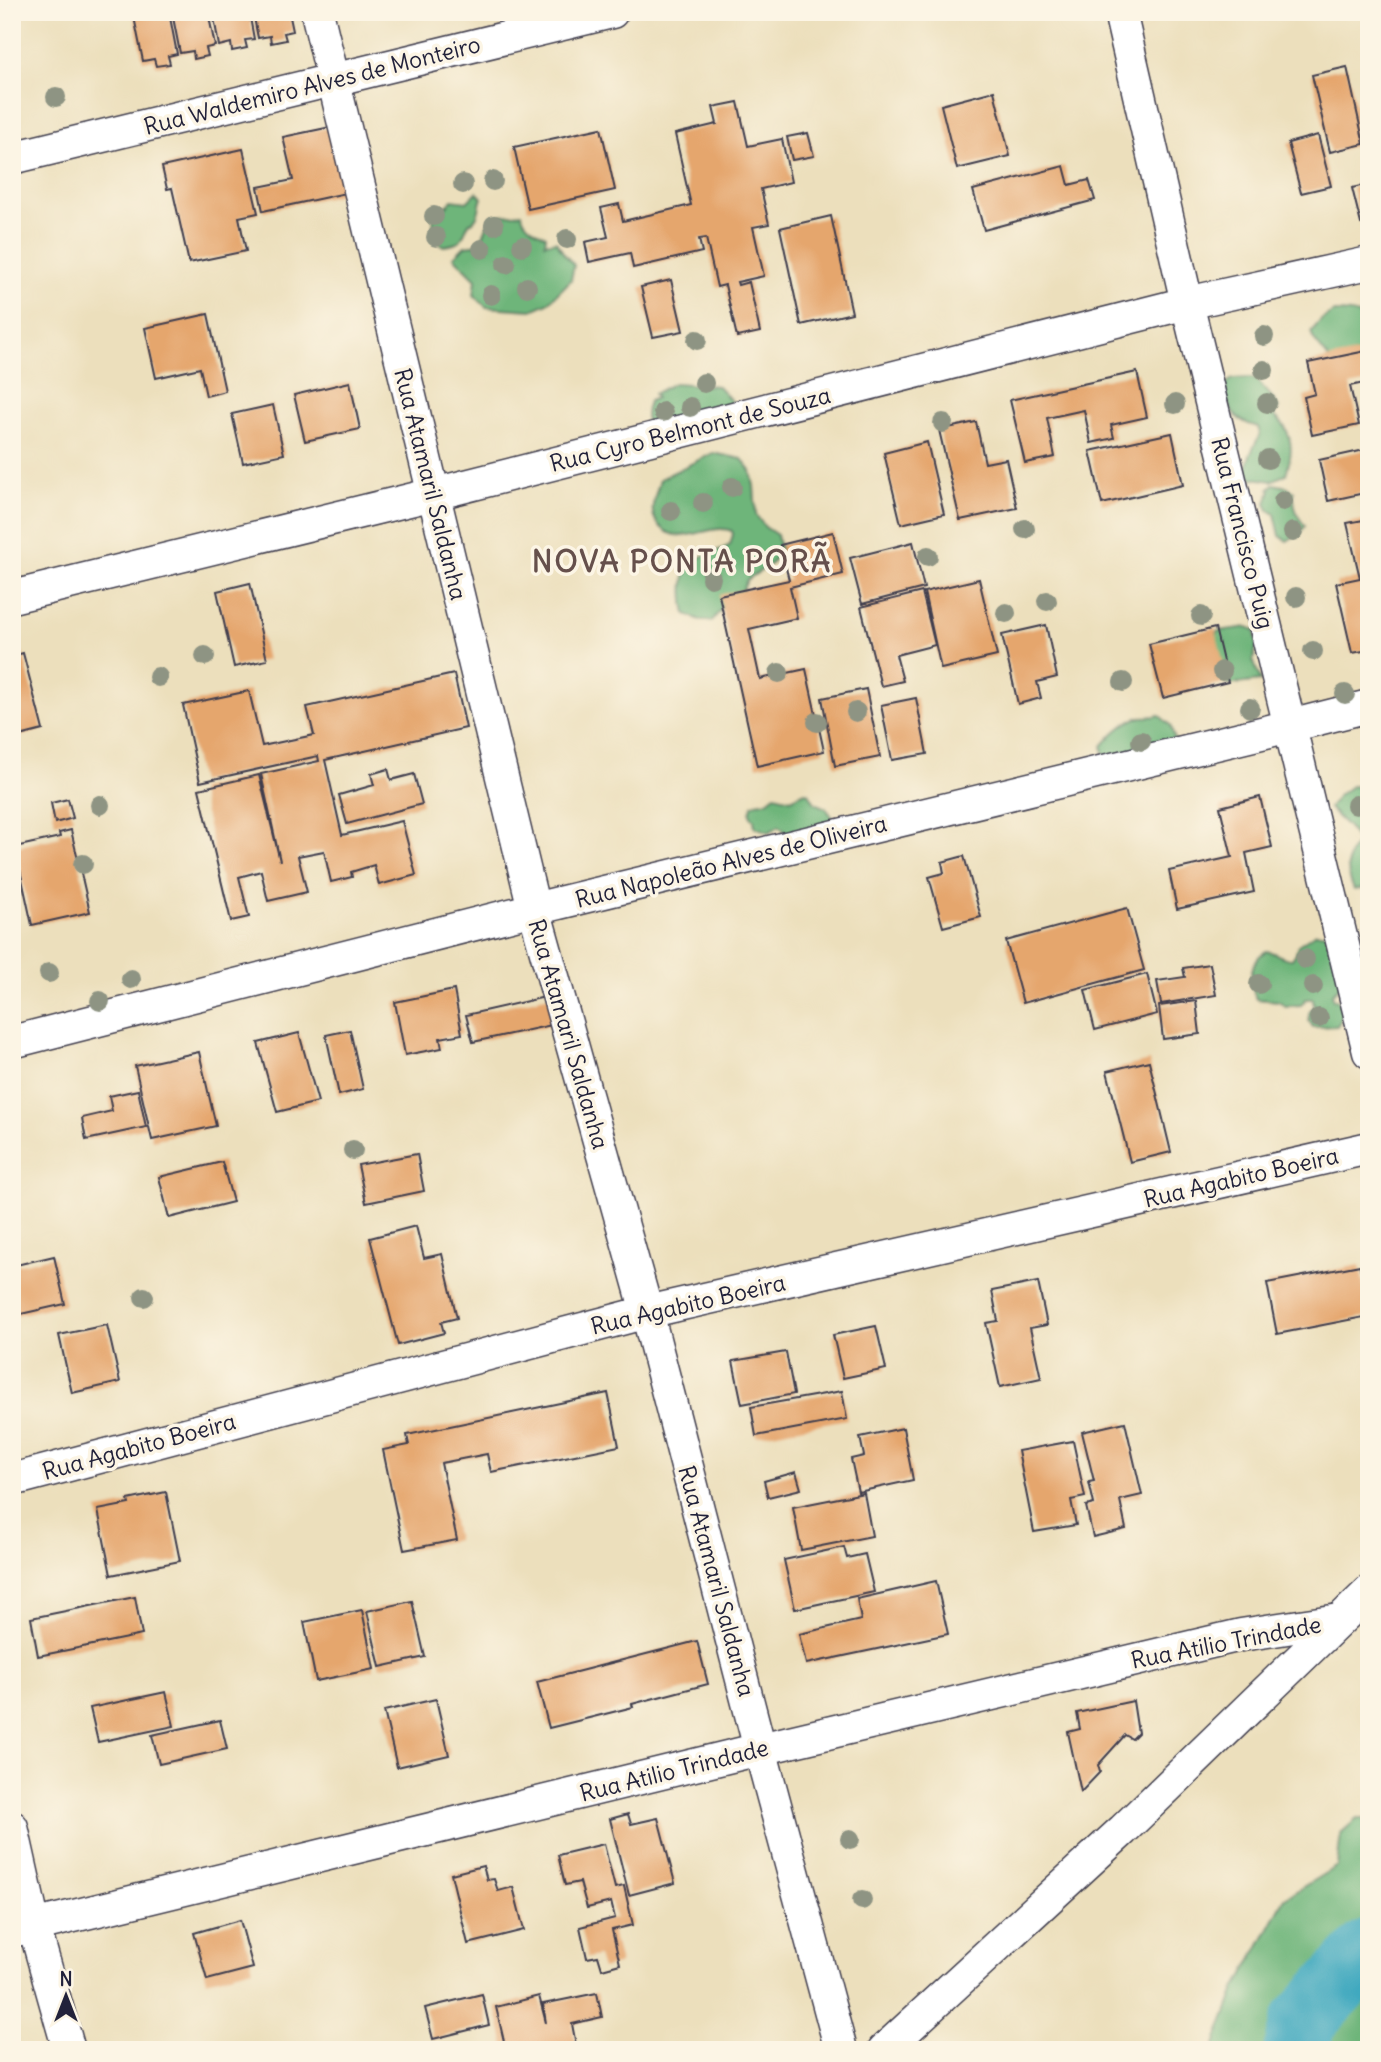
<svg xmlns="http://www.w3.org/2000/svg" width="1381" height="2062" font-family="Delius,sans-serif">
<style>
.forest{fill:#6eb57a;stroke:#486c5a;stroke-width:2}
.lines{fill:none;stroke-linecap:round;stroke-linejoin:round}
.river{stroke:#3fa9bf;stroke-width:65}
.building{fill:#e5a66d}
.minor-casing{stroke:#403e4e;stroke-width:35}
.minor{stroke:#fff;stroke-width:32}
.tree{fill:#8e9483}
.labels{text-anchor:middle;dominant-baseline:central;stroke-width:7;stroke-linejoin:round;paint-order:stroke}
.street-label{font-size:23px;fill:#22223b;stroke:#fcf5e5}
.district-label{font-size:30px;font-weight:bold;letter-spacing:2px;fill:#66504c;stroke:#fcf5e5}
</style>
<rect width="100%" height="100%" fill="#fcf5e5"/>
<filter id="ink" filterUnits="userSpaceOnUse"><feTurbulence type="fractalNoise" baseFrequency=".0143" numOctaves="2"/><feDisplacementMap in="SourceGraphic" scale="14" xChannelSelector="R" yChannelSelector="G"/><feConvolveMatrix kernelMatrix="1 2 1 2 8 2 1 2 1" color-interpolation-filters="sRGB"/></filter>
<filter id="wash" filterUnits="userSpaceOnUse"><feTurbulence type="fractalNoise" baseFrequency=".00686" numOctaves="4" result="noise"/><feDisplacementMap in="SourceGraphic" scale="28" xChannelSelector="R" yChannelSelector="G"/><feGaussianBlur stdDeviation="1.57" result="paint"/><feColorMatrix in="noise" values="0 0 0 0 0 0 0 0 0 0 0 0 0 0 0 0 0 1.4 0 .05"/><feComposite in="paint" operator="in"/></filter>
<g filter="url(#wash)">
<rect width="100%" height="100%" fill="#ecdfbc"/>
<!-- forest -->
<g class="forest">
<path d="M477,192L482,198C479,204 480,214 475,219C468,227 472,217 467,227C461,242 460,244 443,246C432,237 433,223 434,209L447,206L452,200L467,202Z"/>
<path d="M522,213C523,225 536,231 546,236L545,243L556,241L564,254L574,265L571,280L548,303L532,310L486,307L474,295L476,279L454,257L465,246L480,244L491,216Z"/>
<path d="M1334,312C1345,312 1364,312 1369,325C1370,329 1369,338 1369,342L1363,346L1360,353L1330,360L1314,340L1311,332L1321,320Z"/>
<path d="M1250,378L1257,379C1264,390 1274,397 1279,408L1273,414C1277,420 1282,421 1285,427C1294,444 1291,457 1286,474L1272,481L1247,477C1244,462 1254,448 1260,434L1258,427C1234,421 1224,408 1226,383L1233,379Z"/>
<path d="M674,383L718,386L733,403L649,431C645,421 645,411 649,401L656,398L654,394Z"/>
<path d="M713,453L742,459L751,471L754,486L756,515L765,527L777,535L780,550L772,563L747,580L737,602L722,608L712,621L700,620L686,614C683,600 680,572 694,561C704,553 719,552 730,545L733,534L732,531C710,522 684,547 663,529C645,514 655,499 660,479Z"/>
<path d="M1274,484L1288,487L1294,492C1293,505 1296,516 1305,526L1301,532L1287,541L1280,536L1275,514L1269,510L1266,503L1271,490L1269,489Z"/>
<path d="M1248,627L1255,630L1257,645L1253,660L1261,681L1229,685L1217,674L1213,635L1219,631Z"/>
<path d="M1159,715L1170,725L1175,740L1106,761L1102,746C1111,735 1126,720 1141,717C1148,716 1152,718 1159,715Z"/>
<path d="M1351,786L1369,787V888L1354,890C1347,874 1343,855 1358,843C1351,826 1341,822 1329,808L1339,795Z"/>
<path d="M805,792L809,793L815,803L826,808L835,821L786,838L784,830L779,826L769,832L755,827L754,820L750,814C752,798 758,805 767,801C770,799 772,797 775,795L791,799Z"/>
<path d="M1316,933H1325L1344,983L1332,993L1333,1000L1336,999C1344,1009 1344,1016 1337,1026L1313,1027L1309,1021V1013L1314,1006L1313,999H1306L1301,1005L1285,1006L1279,1001L1256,999C1249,982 1248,962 1266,951C1276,952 1282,959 1292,959L1296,953L1298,945Z"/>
<path d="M1357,1819H1369V2050H1213L1236,1989L1285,1898L1337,1866L1341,1833Z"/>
</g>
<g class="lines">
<!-- river -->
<path class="river" d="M1296,2050L1304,2021L1369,1951"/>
</g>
<g id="blocks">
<!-- building -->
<g class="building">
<path d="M133,12H169L177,54L168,56L170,64L156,66L154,59L143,61Z"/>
<path d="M172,12H208L215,46L206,48L208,56L194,59L193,51L180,53Z"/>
<path d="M213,12H249L254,39L245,40L247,48L232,51L231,43L219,46Z"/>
<path d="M253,12H289L293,31L284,33L286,40L271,43L270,36L258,38Z"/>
<path d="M1347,67L1364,144L1330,152L1312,75Z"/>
<path d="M994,91L1010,156L957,169L941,105Z"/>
<path d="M738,102L748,146L782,139L791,182L761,189L769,224L753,227L764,276L737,282L738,285L749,282L760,332L737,337L725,285L717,287L706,238L699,239L702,252L633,268L630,253L589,262L585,242L608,237L601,208L619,204L623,221L691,205L675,134L717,124L713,107Z"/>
<path d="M331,127L346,193L263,211L258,187L293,180L283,137Z"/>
<path d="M601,128L615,190L528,209L514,147Z"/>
<path d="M808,133L814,156L792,160L787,137Z"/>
<path d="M1318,135L1331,186L1301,193L1288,143Z"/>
<path d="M243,149L258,213L239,217L246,251L189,263L172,188L167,189L162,167Z"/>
<path d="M1064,166L1069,185L1089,180L1095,200L984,230L973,190Z"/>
<path d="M1369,184V222L1361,224L1352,188Z"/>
<path d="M831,216L852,313L801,325L780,228Z"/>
<path d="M671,280L683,331L653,337L641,287Z"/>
<path d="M208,314L225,391L206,396L200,368L156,378L145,328Z"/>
<path d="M1366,351L1369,365V382L1350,386L1359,425L1312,435L1304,397L1315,394L1308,363Z"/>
<path d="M1137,372L1147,417L1111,425L1114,438L1091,443L1084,410L1047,418L1055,457L1025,463L1010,400Z"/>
<path d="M350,382L360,429L305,441L294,395Z"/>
<path d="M273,405L284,454L243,463L232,414Z"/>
<path d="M976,422L985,463L1006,459L1017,508L960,520L939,430Z"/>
<path d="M1172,433L1183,485L1102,504L1090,451Z"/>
<path d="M927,442L944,514L901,524L884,453Z"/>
<path d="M1369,449V492L1328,501L1319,460Z"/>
<path d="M1369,519V650L1352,653L1336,583L1360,578L1347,523Z"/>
<path d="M833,532L843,574L790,587L797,618L749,629L760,679L806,669L824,751L757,766L719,595L789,580L780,545Z"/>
<path d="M913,542L924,588L862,604L850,558Z"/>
<path d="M979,579L997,656L941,669L924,592Z"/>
<path d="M250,583L267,660L234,667L217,591Z"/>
<path d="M922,592L935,645L896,655L903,681L881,686L861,607Z"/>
<path d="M1046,625L1057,677L1037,682L1041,698L1018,704L1002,635Z"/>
<path d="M1215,628L1228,682L1163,698L1149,644Z"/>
<path d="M23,653L43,730L12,738V656Z"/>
<path d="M454,674L466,728L325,760L342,835L402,821L416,875L379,885L374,865L351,872L352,877L331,882L324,851L298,856L307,892L268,901L261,871L239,877L249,917L231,921L199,789L259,775L280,861L261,774L319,761L318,756L200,782L183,705L249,691L262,746L314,735L307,707Z"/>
<path d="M866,689L880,757L835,766L822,698Z"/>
<path d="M916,698L927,754L892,760L881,705Z"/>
<path d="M388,769L391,780L414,774L422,804L347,824L339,795L374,785L371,774Z"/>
<path d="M1260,797L1272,847L1246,853L1254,892L1177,909L1169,871L1232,857L1220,807Z"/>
<path d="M68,799L73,818L55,823L51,803Z"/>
<path d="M71,830L90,912L32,925L15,847L60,837L59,833Z"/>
<path d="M964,856L981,917L943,927L929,877L944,873L942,862Z"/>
<path d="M1127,908L1144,970L1023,1003L1006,941Z"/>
<path d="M1210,964L1216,995L1161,1004L1157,981L1185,977L1183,968Z"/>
<path d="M1147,974L1157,1014L1095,1030L1085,990Z"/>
<path d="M454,990L462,1034L440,1038L442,1048L405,1055L395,1002Z"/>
<path d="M554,995L561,1023L473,1042L466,1015Z"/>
<path d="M1196,1001L1200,1034L1163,1039L1159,1006Z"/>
<path d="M350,1030L363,1089L339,1095L326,1035Z"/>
<path d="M299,1033L318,1102L277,1112L258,1043Z"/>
<path d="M199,1052L216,1126L152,1140L135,1066Z"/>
<path d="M1149,1061L1171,1152L1130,1162L1107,1071Z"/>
<path d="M138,1090L146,1127L86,1140L82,1118L112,1111L109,1096Z"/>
<path d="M417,1154L424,1191L366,1203L358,1165Z"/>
<path d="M222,1162L233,1202L169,1218L159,1177Z"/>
<path d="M416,1226L424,1258L442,1254L457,1318L441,1322L444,1333L398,1345L370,1238Z"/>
<path d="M54,1256L65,1304L12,1316V1266Z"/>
<path d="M1360,1265L1369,1316L1277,1334L1267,1283Z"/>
<path d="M1038,1282L1047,1325L1030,1328L1041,1378L1000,1387L986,1323L998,1321L992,1291Z"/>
<path d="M107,1325L120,1382L72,1393L59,1335Z"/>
<path d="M876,1326L886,1369L843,1378L833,1335Z"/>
<path d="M786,1352L794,1394L742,1404L733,1361Z"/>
<path d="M842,1391L847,1419L756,1436L751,1407Z"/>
<path d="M608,1393L619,1446L491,1472L487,1454L441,1463L457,1540L404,1550L383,1450L409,1445L407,1435Z"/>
<path d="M1125,1422L1142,1495L1120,1500L1126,1529L1093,1537L1086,1506L1094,1504L1089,1482L1094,1481L1082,1432Z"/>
<path d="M903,1428L913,1480L858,1492L851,1459L864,1456L860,1437Z"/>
<path d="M1073,1441L1085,1497L1071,1500L1076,1525L1034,1532L1018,1451Z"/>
<path d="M796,1472L801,1489L768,1497L764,1481Z"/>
<path d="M166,1492L180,1561L111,1575L98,1510L129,1504L128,1500Z"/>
<path d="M864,1493L872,1536L801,1550L793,1507Z"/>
<path d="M844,1547L847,1558L865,1554L874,1592L795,1609L784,1560Z"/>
<path d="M936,1581L948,1634L806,1664L799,1634L861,1620L857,1599Z"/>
<path d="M135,1597L142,1635L38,1656L31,1618Z"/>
<path d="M412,1601L425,1657L380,1667L367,1611Z"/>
<path d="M362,1610L374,1669L316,1681L304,1622Z"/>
<path d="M697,1641L708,1684L632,1704L633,1707L549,1728L537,1682Z"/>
<path d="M166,1692L174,1726L98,1742L90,1708Z"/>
<path d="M436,1699L449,1755L397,1767L384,1711Z"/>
<path d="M1133,1701L1138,1733L1132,1739L1125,1735L1098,1765L1100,1772L1081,1792L1068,1732L1080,1729L1077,1713Z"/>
<path d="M220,1720L227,1749L159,1764L152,1735Z"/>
<path d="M628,1814L631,1824L658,1818L675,1883L629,1895L610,1819Z"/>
<path d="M604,1844L615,1888L624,1886L633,1925L612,1930L620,1964L602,1969L598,1956L587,1958L580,1927L615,1918L611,1902L587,1908L580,1882L565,1885L558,1855Z"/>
<path d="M483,1866L487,1880L494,1879L498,1891L513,1887L524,1930L468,1944L451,1874Z"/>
<path d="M240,1920L253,1968L207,1980L194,1933Z"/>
<path d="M597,1993L602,2017L572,2024L577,2050H506L496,2007L539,1996L546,2023L543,2004Z"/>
<path d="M482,1994L489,2025L433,2039L425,2008Z"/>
</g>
</g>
</g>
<g filter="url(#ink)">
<use href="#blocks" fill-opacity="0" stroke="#403e4e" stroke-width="2"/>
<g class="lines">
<!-- minor casing -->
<g class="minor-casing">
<g id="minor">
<path d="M317,12L534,909L647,1312L760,1749L841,2050"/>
<path d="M1120,12L1187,303L1369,1052"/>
<path d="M12,158L612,12"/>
<path d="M12,597L434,494L1187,303L1369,263"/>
<path d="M12,1042L534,909L1290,726L1369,706"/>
<path d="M12,1480L647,1312L1369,1148"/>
<path d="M12,1827L34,1926L69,2050"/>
<path d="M12,1931L760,1749L1241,1635L1339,1620"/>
<path d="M884,2050L1123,1830L1369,1592"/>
</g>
</g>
<!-- minor -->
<use href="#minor" class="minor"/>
</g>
<!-- trees -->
<g class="tree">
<circle cx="56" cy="97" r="10"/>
<circle cx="493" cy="181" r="10"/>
<circle cx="463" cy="184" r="10"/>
<circle cx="434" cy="216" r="10"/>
<circle cx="494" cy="225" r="10"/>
<circle cx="436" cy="237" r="10"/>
<circle cx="567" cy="239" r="10"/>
<circle cx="522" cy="246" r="10"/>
<circle cx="482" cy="249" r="10"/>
<circle cx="506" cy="264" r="10"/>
<circle cx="527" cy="287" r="10"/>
<circle cx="491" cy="295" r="10"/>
<circle cx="1264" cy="336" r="10"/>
<circle cx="697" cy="340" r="10"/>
<circle cx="1264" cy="370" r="10"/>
<circle cx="704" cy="383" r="10"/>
<circle cx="1267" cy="403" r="10"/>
<circle cx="1175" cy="404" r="10"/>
<circle cx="690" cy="407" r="10"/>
<circle cx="663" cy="412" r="10"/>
<circle cx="943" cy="423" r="10"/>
<circle cx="1268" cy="459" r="10"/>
<circle cx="732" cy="487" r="10"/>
<circle cx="1283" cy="501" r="10"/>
<circle cx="703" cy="503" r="10"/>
<circle cx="671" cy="511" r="10"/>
<circle cx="1025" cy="529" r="10"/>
<circle cx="1293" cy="532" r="10"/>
<circle cx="928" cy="556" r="10"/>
<circle cx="711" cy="578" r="10"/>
<circle cx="1296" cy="597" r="10"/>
<circle cx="1047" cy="601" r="10"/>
<circle cx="1006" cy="613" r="10"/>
<circle cx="1201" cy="616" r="10"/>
<circle cx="1313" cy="651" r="10"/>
<circle cx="205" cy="656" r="10"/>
<circle cx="1222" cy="671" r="10"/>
<circle cx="779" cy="673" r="10"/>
<circle cx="158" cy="677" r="10"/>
<circle cx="1123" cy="682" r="10"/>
<circle cx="1345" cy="694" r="10"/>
<circle cx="1250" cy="708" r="10"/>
<circle cx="856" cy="712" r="10"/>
<circle cx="817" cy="722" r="10"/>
<circle cx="1141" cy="741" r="10"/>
<circle cx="100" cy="805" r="10"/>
<circle cx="1356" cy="805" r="10"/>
<circle cx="83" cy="864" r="10"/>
<circle cx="1305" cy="959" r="10"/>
<circle cx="49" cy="973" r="10"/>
<circle cx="131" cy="979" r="10"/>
<circle cx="1259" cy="984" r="10"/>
<circle cx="1313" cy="986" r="10"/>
<circle cx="100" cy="1001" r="10"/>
<circle cx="1319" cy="1018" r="10"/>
<circle cx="353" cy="1150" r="10"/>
<circle cx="144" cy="1297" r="10"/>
<circle cx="850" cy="1839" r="10"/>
<circle cx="862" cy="1900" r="10"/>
</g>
</g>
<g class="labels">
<!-- street labels -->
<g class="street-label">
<text transform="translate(312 85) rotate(-14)">Rua Waldemiro Alves de Monteiro</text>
<text transform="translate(690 429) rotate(-14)">Rua Cyro Belmont de Souza</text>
<text transform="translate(431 484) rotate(76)">Rua Atamaril Saldanha</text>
<text transform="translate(1243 533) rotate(76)">Rua Francisco Puig</text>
<text transform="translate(731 861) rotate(-14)">Rua Napoleão Alves de Oliveira</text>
<text transform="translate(569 1034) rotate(74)">Rua Atamaril Saldanha</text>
<text transform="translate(1241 1177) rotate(-13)">Rua Agabito Boeira</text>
<text transform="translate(688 1304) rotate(-13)">Rua Agabito Boeira</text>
<text transform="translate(139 1446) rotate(-15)">Rua Agabito Boeira</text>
<text transform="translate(717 1581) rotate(75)">Rua Atamaril Saldanha</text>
<text transform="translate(1226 1642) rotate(-11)">Rua Atilio Trindade</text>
<text transform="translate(674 1770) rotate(-14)">Rua Atilio Trindade</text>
</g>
<!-- district labels -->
<g class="district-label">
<text x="682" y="561">NOVA PONTA PORÃ</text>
</g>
</g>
<!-- margin -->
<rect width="1381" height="2062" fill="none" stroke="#fcf5e5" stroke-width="42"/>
<!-- north arrow -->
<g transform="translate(66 1996)" stroke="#fcf5e5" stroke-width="5" paint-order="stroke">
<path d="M0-5L12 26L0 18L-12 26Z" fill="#22223b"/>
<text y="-10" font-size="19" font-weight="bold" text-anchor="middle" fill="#22223b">N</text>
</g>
</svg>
